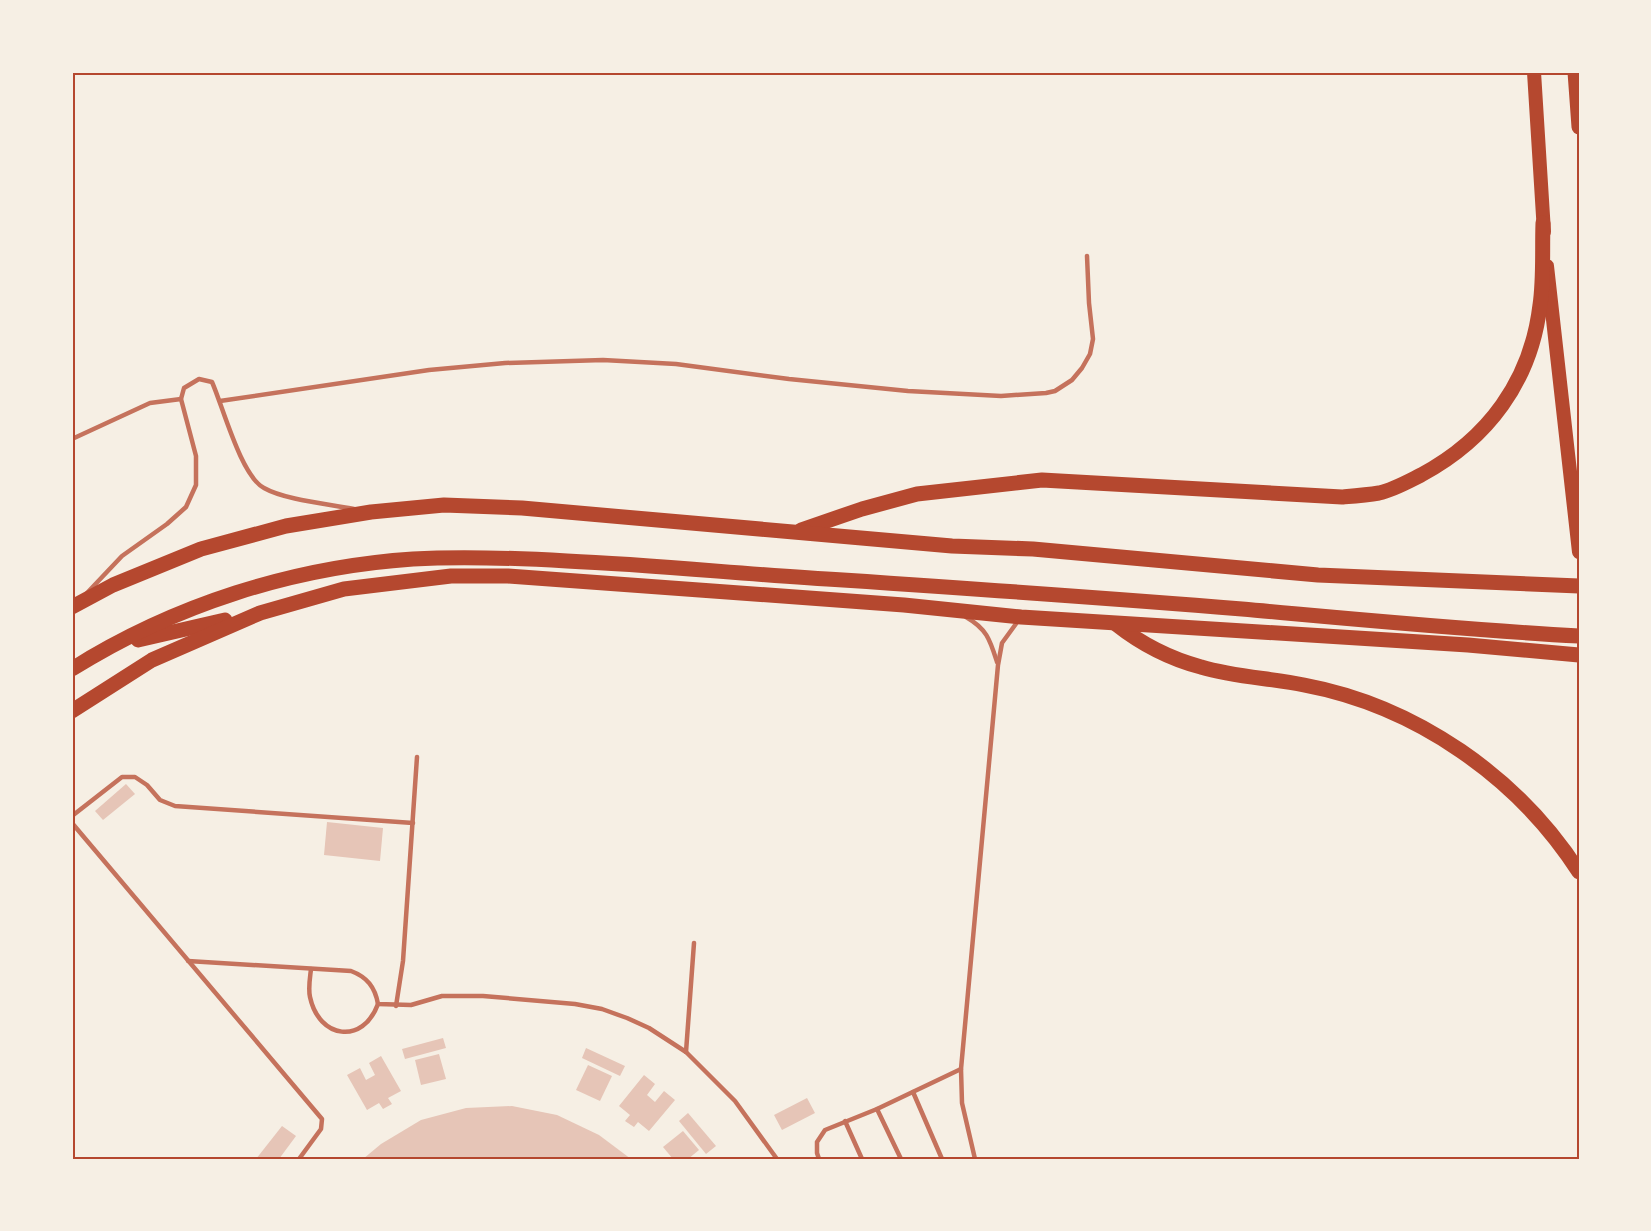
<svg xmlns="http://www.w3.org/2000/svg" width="1651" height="1231" font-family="Barlow,sans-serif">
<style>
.building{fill:#e6c5b7}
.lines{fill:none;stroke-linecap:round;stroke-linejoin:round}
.service{stroke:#c5725c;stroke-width:4.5}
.trunk{stroke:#b5482f;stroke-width:14}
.motorway{stroke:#b5482f;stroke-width:15}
.neatline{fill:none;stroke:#b5482f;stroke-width:2}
</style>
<rect width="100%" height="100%" fill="#f6efe4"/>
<!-- building -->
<g class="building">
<path d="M126,784L135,794L103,820L95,811Z"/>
<path d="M327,822L383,828L380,861L324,855Z"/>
<path d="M443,1038L446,1048L405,1059L402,1049Z"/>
<path d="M586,1048L625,1066L620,1076L582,1058Z"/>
<path d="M439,1054L446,1079L421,1085L415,1060Z"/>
<path d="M381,1056L401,1091L388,1098L392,1104L383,1109L379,1103L367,1110L347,1075L360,1068L366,1080L375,1075L369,1063Z"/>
<path d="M588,1065L612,1076L600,1101L576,1090Z"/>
<path d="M644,1075L655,1084L647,1095L655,1102L664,1091L675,1100L649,1131L638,1122L634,1127L625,1121L630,1115L619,1106Z"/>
<path d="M807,1098L815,1113L782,1130L774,1115Z"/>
<path d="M512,1106L557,1115L599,1135L631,1159H363L381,1144L421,1120L466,1108Z"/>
<path d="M688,1113L716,1146L706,1154L679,1121Z"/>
<path d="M282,1126L296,1136L279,1159H256Z"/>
<path d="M683,1131L699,1150L688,1159H673L663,1147Z"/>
</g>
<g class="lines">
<!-- service -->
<g class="service">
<path d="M220,401L429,370L505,363L603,360L676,364L789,379L908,391L1001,396L1046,393L1055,391L1072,380L1082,368L1090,354L1093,339L1089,303L1087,256"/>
<path d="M72,439L150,403L181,399"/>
<path d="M87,593L122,556L167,524L186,507L196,485V456L181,399L184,388L199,379L212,382C223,407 241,476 264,488C285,500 329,504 354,509"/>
<path d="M966,617C987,629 990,640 997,662"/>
<path d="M72,816L122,777H135L147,785L160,800L175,806L413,823"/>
<path d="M72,823L322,1119L321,1129L299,1159"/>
<path d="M188,961L351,971C367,977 375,987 378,1004L411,1005L442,996H483L575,1004L602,1009L627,1018L649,1028L686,1052L735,1101L777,1159"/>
<path d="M311,969C310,978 308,988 310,997C319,1039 363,1045 378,1004"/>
<path d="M396,1006L403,961L417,757"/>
<path d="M686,1052L694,943"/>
<path d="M913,1092L942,1159"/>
<path d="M877,1109L901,1159"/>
<path d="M845,1121L862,1159"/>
<path d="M819,1159L817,1153V1142L825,1130L877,1109L961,1069"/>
<path d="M975,1159L962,1103L961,1069L998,665L1002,643L1018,621"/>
</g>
<!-- trunk -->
<g class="trunk">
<path d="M1534,72L1544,232"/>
<path d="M1547,266L1579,552"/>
</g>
<!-- motorway -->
<g class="motorway">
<path d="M1575,72L1579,127"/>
<path d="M801,530L862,509L917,494L1042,480L1342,497C1354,496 1367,495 1379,493C1393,490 1409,481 1421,475C1488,439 1531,381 1540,305C1544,278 1542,250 1543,223"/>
<path d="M72,607L113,585L201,549L286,526L371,512L444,505L522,508L952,546L1033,549L1318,575L1579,586"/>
<path d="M1116,624C1140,643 1171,659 1201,667C1234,677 1270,678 1304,685C1416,706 1518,777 1579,872"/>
<path d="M138,640L225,620"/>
<path d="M72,669C174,605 293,567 413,559C464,556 515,558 567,561C659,565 751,575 843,580C976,589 1109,598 1242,609C1354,619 1466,630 1579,636"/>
<path d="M72,711L152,660L260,613L344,589L451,576H508L904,605L1021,617L1468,645L1579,655"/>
</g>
</g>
<!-- border -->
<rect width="1651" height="1231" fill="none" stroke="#f6efe4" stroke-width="147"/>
<rect x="74" y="74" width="1504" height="1084" class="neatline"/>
</svg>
